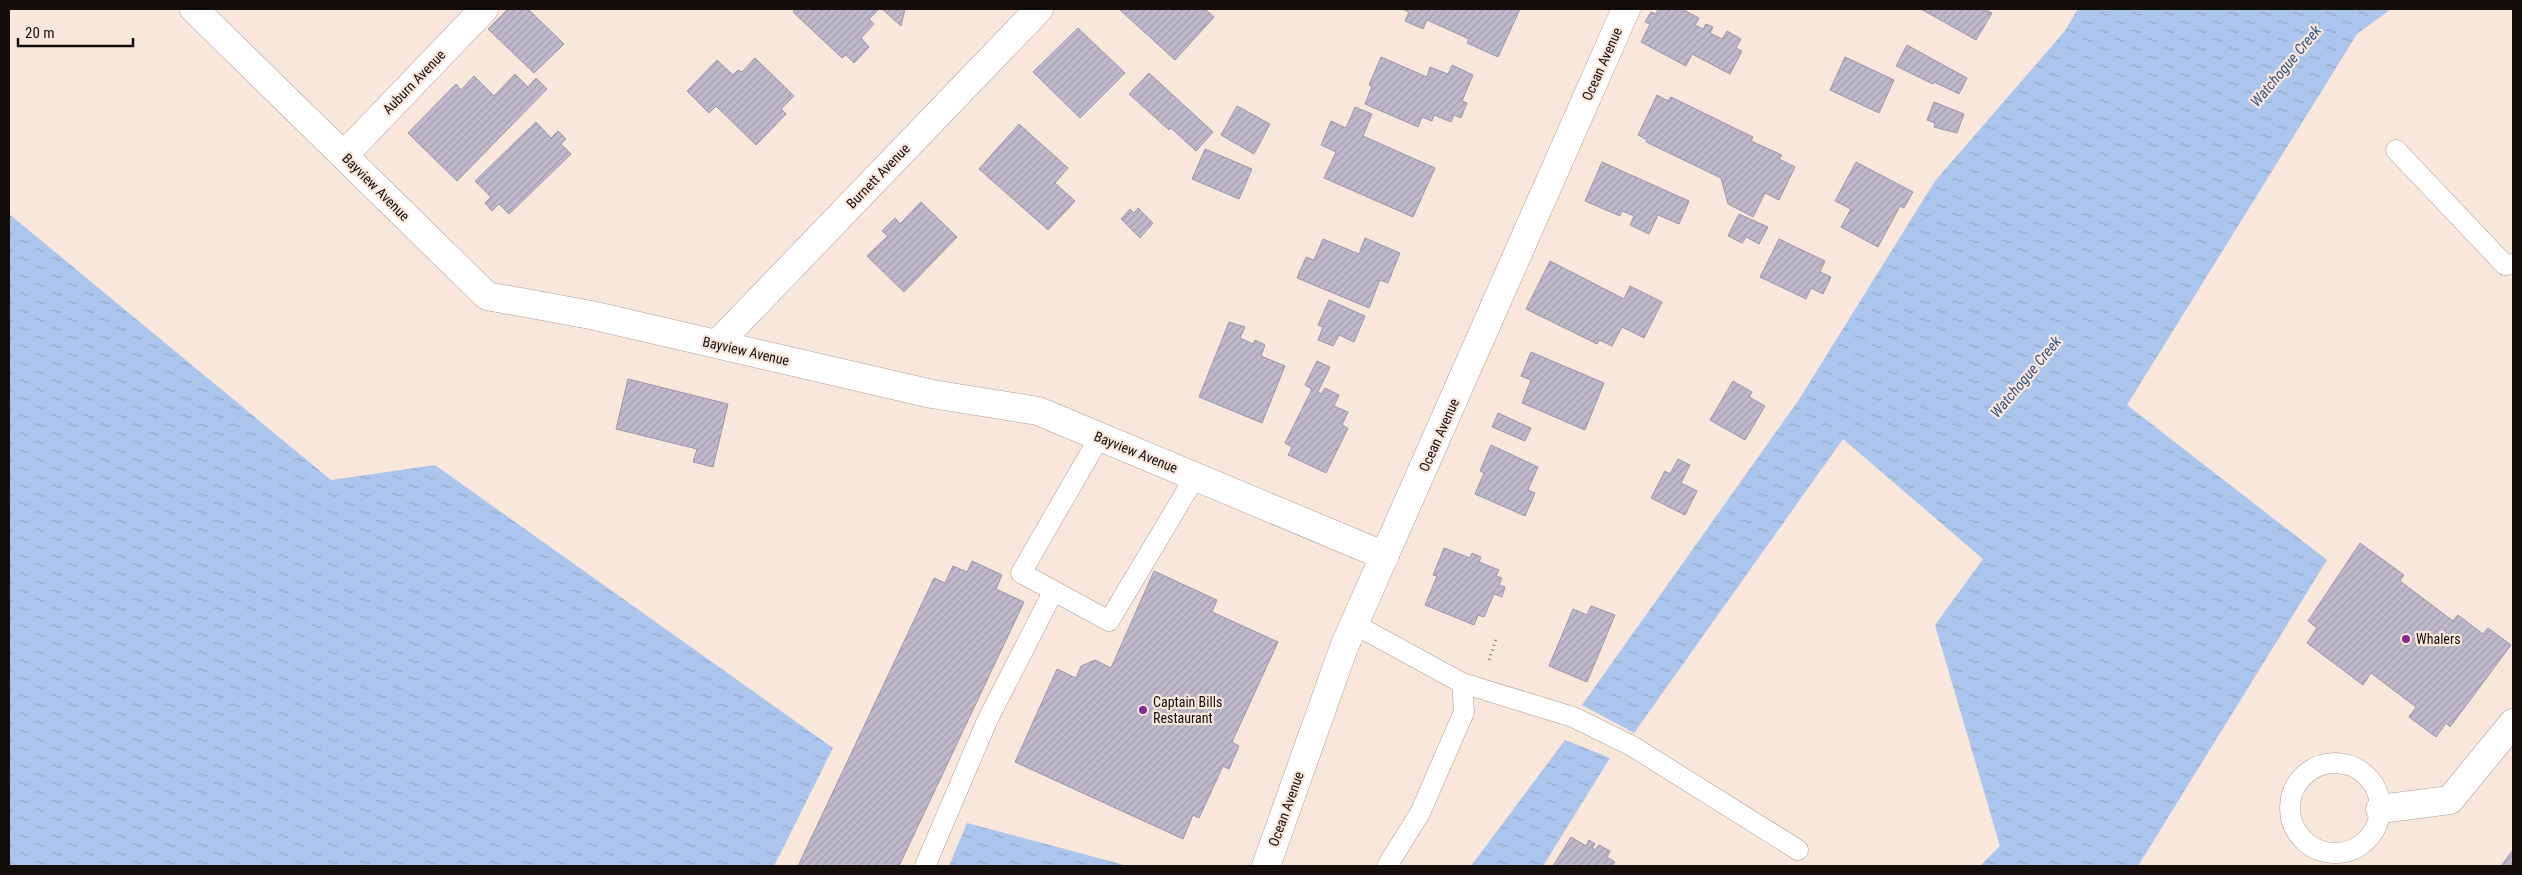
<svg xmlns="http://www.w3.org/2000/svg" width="2522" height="875" font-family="'Roboto Condensed',sans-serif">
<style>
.water{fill:url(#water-ripples)}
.building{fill:url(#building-hatch);stroke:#9c97a8}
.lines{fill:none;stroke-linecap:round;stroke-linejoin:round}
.lane-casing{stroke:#ad9c92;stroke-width:21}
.street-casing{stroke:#ad9c92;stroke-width:29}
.path{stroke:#867972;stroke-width:3;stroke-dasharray:1 4;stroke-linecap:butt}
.lane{stroke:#fff;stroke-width:20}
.street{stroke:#fff;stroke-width:28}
.poi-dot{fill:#872a94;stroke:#fae7dc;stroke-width:2}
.labels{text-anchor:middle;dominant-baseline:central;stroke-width:4.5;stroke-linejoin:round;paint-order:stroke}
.street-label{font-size:14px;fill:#140e0a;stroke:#fae7dc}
.poi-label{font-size:14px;fill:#140e0a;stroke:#fae7dc;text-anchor:start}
.water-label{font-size:15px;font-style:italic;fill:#315285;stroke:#fae7dc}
</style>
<defs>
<pattern id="water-ripples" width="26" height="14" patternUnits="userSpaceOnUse" patternTransform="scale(1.25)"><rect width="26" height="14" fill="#abc5ec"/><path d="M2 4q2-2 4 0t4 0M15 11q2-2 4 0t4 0" fill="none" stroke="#92a8c9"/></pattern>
<pattern id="building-hatch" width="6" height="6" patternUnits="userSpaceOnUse" patternTransform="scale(1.25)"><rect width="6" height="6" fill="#beb9cb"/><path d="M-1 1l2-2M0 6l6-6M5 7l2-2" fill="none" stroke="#a29ead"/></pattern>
</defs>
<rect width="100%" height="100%" fill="#fae7dc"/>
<!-- water -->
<g class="water">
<path d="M2078,9H2391L2357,34L2127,405L2327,560L2138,866H1980L2000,846L1935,625L1983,559L1843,439L1634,733L1582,705L1798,401L1935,181L2064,32Z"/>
<path d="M9,214L331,480L435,465L833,748L774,866H9Z"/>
<path d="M1565,740L1610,758L1543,866H1471Z"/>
<path d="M967,823L1128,866H949Z"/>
</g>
<!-- building -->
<g class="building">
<path d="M508,9H528L564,44L534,73L488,29Z"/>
<path d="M796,9H879L869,19L874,24L861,38L869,47L854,63L846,55L842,58L793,12Z"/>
<path d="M882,9H905L901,26Z"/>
<path d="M1119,9H1205L1214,17L1175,60Z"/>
<path d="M1402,9H1520L1498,57L1467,43L1469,39L1427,20L1423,29L1405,21L1409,12Z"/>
<path d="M1658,9H1682L1699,18L1695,25L1703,29L1706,24L1713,27L1710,33L1722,39L1727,31L1741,39L1736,48L1742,51L1730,74L1692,54L1686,66L1641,42L1650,24L1645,22L1651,12L1656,14Z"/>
<path d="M1921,9H1984L1992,13L1976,40Z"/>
<path d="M1078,28L1125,73L1080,118L1033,72Z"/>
<path d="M1907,45L1967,78L1959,94L1934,82L1933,84L1896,66Z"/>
<path d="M1381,57L1427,77L1430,67L1448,74L1452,65L1473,75L1462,101L1467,103L1461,118L1454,115L1451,122L1434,115L1432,121L1422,117L1418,127L1365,104L1372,86L1369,85Z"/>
<path d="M1845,57L1894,80L1879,113L1830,90Z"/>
<path d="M755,58L794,96L781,109L786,114L756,145L716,106L709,113L687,91L717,60L733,75L738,70L742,72Z"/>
<path d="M1149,73L1213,132L1196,151L1171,128L1169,130L1129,94Z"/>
<path d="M515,74L528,87L536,78L547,89L457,181L408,133L456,84L461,90L474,76L494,96Z"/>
<path d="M1657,95L1668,101L1671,97L1753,137L1751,141L1782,155L1779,159L1795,167L1779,200L1765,193L1753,217L1728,204L1721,178L1646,142L1647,140L1638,135Z"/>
<path d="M1934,102L1964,114L1957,133L1934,127L1935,123L1927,120Z"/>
<path d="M1237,106L1270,124L1254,154L1221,135Z"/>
<path d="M1355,107L1372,114L1363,136L1435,168L1413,217L1324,178L1336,152L1321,145L1331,121L1346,128Z"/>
<path d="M536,122L551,138L558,131L566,139L561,144L571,154L509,214L499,204L492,211L485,203L491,197L475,181Z"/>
<path d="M1019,124L1068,168L1055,183L1075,201L1048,230L979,169Z"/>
<path d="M1205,149L1252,169L1239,199L1192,179Z"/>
<path d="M1602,162L1689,201L1679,224L1658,215L1649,234L1630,225L1634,216L1622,211L1620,216L1585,201Z"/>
<path d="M1856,162L1913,192L1904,208L1900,206L1878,247L1841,227L1851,209L1835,201Z"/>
<path d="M921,202L957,237L904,292L867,256L888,236L882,231L895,218L900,224Z"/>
<path d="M1138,208L1153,223L1140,238L1121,219L1130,209L1134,213Z"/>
<path d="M1739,214L1768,227L1759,244L1746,237L1742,243L1728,236Z"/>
<path d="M1365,238L1400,253L1388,283L1380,280L1369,308L1297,278L1306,257L1314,260L1323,239L1359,254Z"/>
<path d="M1779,239L1825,261L1820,272L1831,277L1823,294L1811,288L1806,299L1760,277Z"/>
<path d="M1550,261L1624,299L1630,286L1662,302L1644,338L1622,327L1612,346L1599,340L1597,344L1526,309Z"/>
<path d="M1329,300L1365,316L1354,342L1339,335L1333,346L1318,340L1323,327L1318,325Z"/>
<path d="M1229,322L1245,327L1240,338L1253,344L1255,340L1265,345L1261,356L1285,366L1262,423L1199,397Z"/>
<path d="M1531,352L1604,383L1585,430L1522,403L1531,380L1521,376Z"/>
<path d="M1317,361L1330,367L1318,392L1321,394L1325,388L1339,395L1334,406L1348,412L1342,425L1348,428L1326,473L1288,455L1292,447L1285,443L1312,389L1305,385Z"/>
<path d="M628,379L728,404L713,467L693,462L697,449L616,429Z"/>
<path d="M1733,381L1752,392L1749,397L1765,406L1745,440L1710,420Z"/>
<path d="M1498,413L1531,428L1525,441L1492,427Z"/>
<path d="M1491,445L1538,467L1528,490L1535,493L1525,516L1475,494L1484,473L1480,471Z"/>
<path d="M1678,459L1690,465L1681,483L1697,491L1685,515L1651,498L1665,471L1670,474Z"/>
<path d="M2360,543L2404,575L2400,581L2453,621L2458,615L2483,634L2488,628L2511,645L2450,727L2446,723L2436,737L2409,717L2416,707L2371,673L2363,685L2307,643L2317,628L2308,621Z"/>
<path d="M1444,548L1470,558L1472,553L1481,557L1479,562L1499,570L1496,576L1502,578L1499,585L1505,587L1502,597L1494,594L1484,617L1478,615L1474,625L1425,605L1437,576L1433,575Z"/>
<path d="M972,561L1002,575L996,589L1024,602L899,866H798L934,578L945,583L953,566L967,572Z"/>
<path d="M1154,571L1217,600L1212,612L1278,642L1232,742L1239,746L1229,769L1223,766L1199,818L1193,815L1183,839L1015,762L1057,669L1076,678L1081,666L1095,660L1111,668Z"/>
<path d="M1591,606L1615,615L1587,682L1549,666L1573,609L1587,615Z"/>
<path d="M1571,837L1586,846L1589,840L1595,844L1592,848L1595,850L1599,845L1610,851L1607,857L1615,862L1612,866H1553Z"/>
<path d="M2513,850V866H2501Z"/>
</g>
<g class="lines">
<!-- lane casing -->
<g class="lane-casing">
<g id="lane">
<path d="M2396,150L2505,265L2513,264"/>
<path d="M1099,438L1021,573L1109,621L1195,477"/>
<path d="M1354,624L1462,683L1464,712L1420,813L1387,866"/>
<path d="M1462,683L1573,717L1632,746L1798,850"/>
<circle cx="2335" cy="808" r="45"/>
<path d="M925,866L987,721L1053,592"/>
</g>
</g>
<!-- street casing -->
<g class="street-casing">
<g id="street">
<path d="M194,9L487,296L591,315L932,394L1038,411L1385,556"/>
<path d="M344,155L484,9"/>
<path d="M717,344L1039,9"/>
<path d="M2380,809L2450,800L2513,723"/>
<path d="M1266,866L1344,647L1626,9"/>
</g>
</g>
<!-- path -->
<path class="path" d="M1489,660L1496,639"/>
<!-- lane -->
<use href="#lane" class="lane"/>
<!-- street -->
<use href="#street" class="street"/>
</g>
<!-- markers -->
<g class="poi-dot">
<circle cx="2406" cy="639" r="5"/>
<circle cx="1143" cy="710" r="5"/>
</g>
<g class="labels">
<!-- street labels -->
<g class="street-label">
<text transform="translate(1602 64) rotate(-66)">Ocean Avenue</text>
<text transform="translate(414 82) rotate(-46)">Auburn Avenue</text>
<text transform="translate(878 176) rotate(-46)">Burnett Avenue</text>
<text transform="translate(376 187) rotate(45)">Bayview Avenue</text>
<text transform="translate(746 351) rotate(13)">Bayview Avenue</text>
<text transform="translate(1439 435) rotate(-66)">Ocean Avenue</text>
<text transform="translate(1136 452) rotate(22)">Bayview Avenue</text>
<text transform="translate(1286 809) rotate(-70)">Ocean Avenue</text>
</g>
<!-- poi labels -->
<g class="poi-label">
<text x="2416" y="639">Whalers</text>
<text x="1153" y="702">Captain Bills<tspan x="1153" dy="16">Restaurant</tspan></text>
</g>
<!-- water labels -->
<g class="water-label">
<text transform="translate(2286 66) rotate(-50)">Watchogue Creek</text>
<text transform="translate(2026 377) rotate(-50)">Watchogue Creek</text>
</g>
</g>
<!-- border -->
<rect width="2522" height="875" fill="none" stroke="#140e0a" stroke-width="20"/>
<!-- scale -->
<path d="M18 38v8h115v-8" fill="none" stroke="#140e0a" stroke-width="2.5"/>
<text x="25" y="38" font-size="15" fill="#140e0a" stroke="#fae7dc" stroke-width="4" paint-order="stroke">20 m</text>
</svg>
